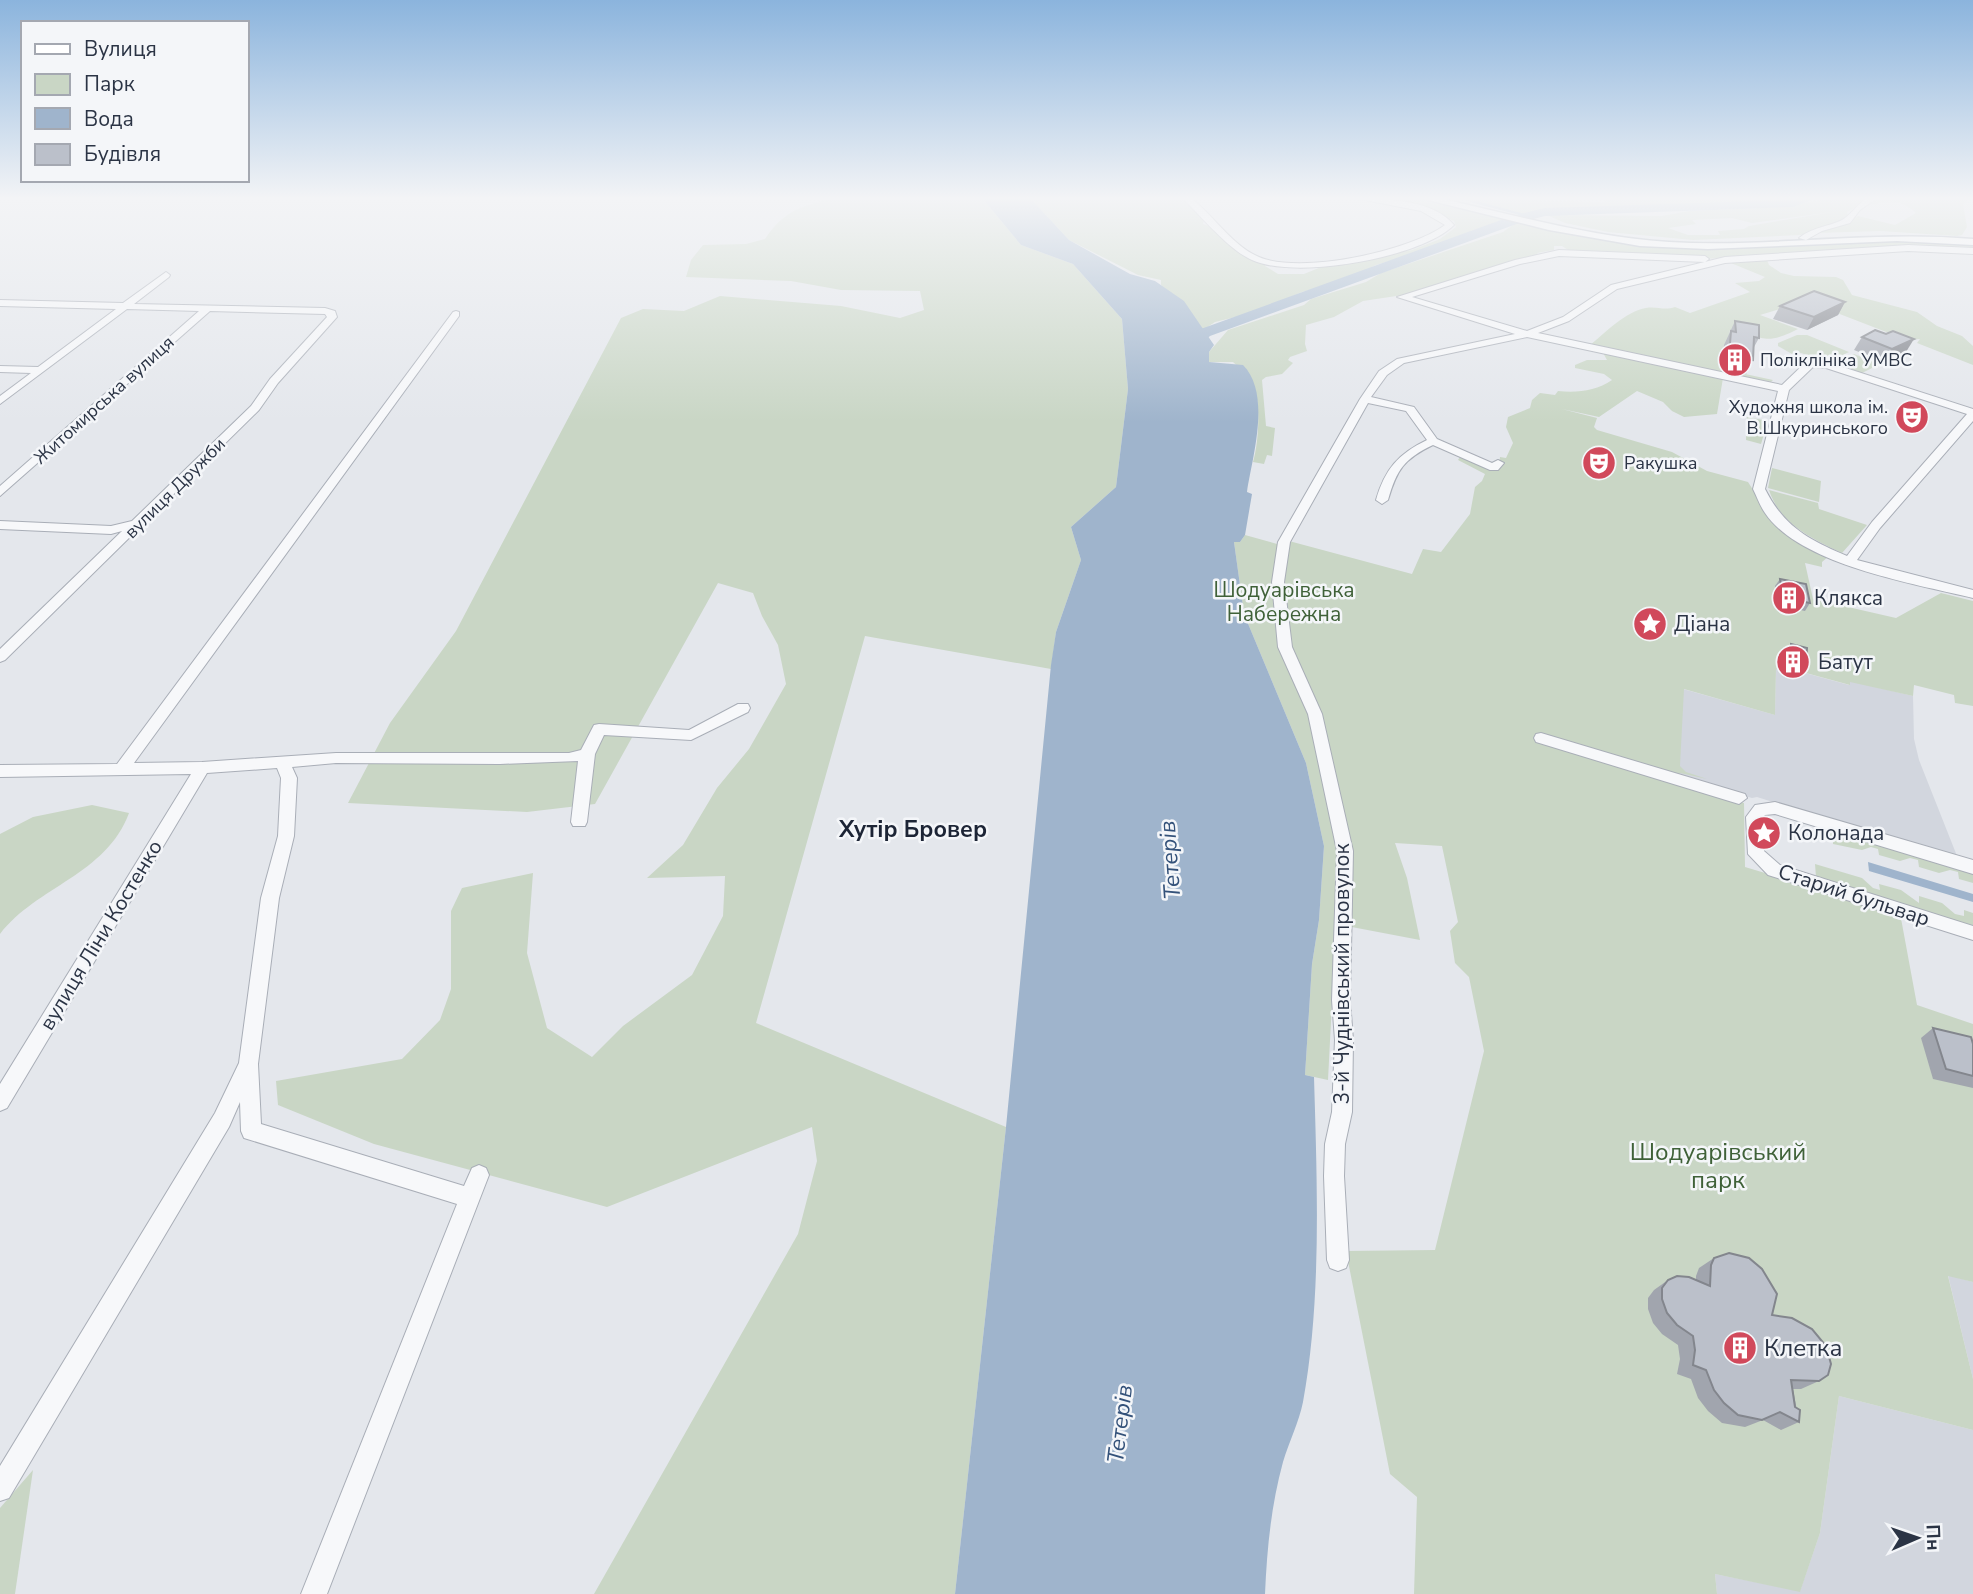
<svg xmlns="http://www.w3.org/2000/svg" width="1973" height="1594" font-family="'Nunito Sans',sans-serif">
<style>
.built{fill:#d2d6de}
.green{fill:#c9d6c5;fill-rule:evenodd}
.water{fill:#9fb4cc}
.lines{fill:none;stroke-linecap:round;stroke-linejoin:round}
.stream{stroke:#9fb4cc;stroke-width:2.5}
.river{fill:#9fb4cc;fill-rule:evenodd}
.minor-casing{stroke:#a9aeb7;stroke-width:2}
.major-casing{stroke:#a3abb8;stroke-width:3}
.minor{fill:#f7f8fa;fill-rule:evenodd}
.major{fill:#fff;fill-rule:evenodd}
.wall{fill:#a1a5ae}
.shaded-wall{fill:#83868d}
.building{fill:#bbc0ca;stroke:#83868d;stroke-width:2}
.labels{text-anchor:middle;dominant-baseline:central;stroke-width:5;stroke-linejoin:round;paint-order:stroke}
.far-poi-label{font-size:18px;fill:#2b3445;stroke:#f4f6f9;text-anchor:start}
.far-street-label{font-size:18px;fill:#2b3445;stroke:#f4f6f9}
.park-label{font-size:21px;fill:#3f6138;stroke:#f4f6f9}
.poi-label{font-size:21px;fill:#2b3445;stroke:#f4f6f9;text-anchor:start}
.street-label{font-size:21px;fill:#2b3445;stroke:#f4f6f9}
.neighbourhood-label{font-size:23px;font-weight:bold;fill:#1d2536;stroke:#f4f6f9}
.water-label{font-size:23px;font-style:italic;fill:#34527a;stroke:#f4f6f9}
.near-park-label{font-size:24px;fill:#3f6138;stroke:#f4f6f9}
.near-poi-label{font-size:24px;fill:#2b3445;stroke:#f4f6f9;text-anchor:start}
</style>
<rect width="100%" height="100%" fill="#e4e7ec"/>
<!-- built -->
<g class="built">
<path d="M1783,667L1849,685L1850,681L1913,696L1914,739L1919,760L1959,861L1757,797L1752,798L1679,777L1683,689L1775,715L1776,668Z"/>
<path d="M1948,1275L1973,1282V1379Z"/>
<path d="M1839,1396L1973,1430V1594H1717L1715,1574L1800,1591L1820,1533Z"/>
</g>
<!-- green -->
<g class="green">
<path d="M830,199H983L1021,245L1073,264L1122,319L1128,389L1116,487L1071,527L1081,560L1056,632L1051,669L865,636L756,1023L1006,1127L955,1594H594L798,1234L817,1161L812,1127L607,1207L374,1144L278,1105L276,1081L402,1059L440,1020L451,989V911L462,888L533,873L527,953L547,1028L592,1057L623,1026L692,975L723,916L725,876L647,878L683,845L717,788L749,749L786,684L778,645L762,616L753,593L718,583L595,804L527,812L348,803L390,723L456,631L621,318L643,309L684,311L720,296L841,306L900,318L924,310L920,291L841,290L791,281L686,277L691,260L703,245L746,244L765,239C784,211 799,207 830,199Z"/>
<path d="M1031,199H1184L1204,220L1203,224L1209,226L1266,264L1265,266L1278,274H1304L1326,265L1412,250L1440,239L1456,227L1454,221L1425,209L1373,199H1415L1504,219L1470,233L1465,239L1376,265L1343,281L1302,292L1252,313L1215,322L1200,332L1161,285V280L1138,275L1069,240Z"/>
<path d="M1461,199L1605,202L1603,199H1804L1787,203L1718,204L1623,212L1515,213Z"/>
<path d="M1825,199H1871L1847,212L1848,217L1832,227L1801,235L1693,240L1608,232L1565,223L1547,215L1662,216L1689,211L1786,207ZM1832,212L1749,226L1744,229L1718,231L1720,235H1688L1668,228L1696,224L1692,220L1732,218L1752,223Z"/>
<path d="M1877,199H1969L1963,204L1967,227L1962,235L1957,236L1881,231L1814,233L1836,227L1858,216L1895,225L1916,213C1902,200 1889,199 1871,205Z"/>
<path d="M1517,222L1613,242L1676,249L1889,240L1973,245V250L1878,247L1705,259L1568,250L1562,246H1554V250L1537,253L1540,256L1403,295L1363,301L1334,317L1306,325L1305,344L1307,351L1290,357L1288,360L1293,363L1282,374L1266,377L1262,380L1266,426L1275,428L1272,456L1267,455L1264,464L1253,462C1259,442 1261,402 1253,383C1250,376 1239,368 1233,362H1209V352L1228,330L1304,305L1311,299L1366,282L1381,273L1503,232Z"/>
<path d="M1767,260L1769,265L1781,273L1794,276L1836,277L1843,280L1852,295L1917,312L1937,326L1962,336L1973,346V365L1917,343L1920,339L1907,340L1806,301L1760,315L1798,329C1762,347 1766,336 1730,330L1722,369L1773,380L1771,382L1589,346C1605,333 1626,311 1646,308C1657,306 1664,311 1675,307L1690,313L1750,292L1735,283L1759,281L1765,277L1726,261Z"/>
<path d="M1797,335H1807L1849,352L1828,362L1795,351L1792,354L1778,346V343Z"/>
<path d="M1602,351L1723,378L1717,414L1684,417L1672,411L1663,402L1637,391L1599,417L1562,409L1597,418L1594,427L1597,430L1672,452L1707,471L1748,482L1775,524L1829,556L1822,562V567L1805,563L1813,599L1896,618L1941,593L1973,601V706L1955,703L1954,695L1914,685L1913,696L1850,682V685L1784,667L1783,671L1776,669L1775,715L1684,689L1680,766L1686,772L1707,779L1680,773L1678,781L1744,803L1745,867L1900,913L1917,1005L1973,1024V1282L1948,1276L1973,1379V1430L1839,1396L1820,1533L1800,1592L1715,1574L1717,1594H1414L1417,1497L1390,1474L1346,1251L1435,1250L1484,1051L1469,977L1455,963L1450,931L1458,922L1442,846L1395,843L1407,878L1420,940L1336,924L1328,1080L1305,1075L1312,964L1319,920L1324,846L1306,763L1244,614L1234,542H1240L1245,535L1277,544L1289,541L1412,574L1423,549L1441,552L1470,514L1475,487L1482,481L1485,474L1458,460L1460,457L1499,466L1500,457L1506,458L1513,443L1506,427L1508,417L1530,408L1532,400L1540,393L1555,395L1558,391C1577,393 1596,391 1612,380L1604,374L1575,368V365L1587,360H1607Z"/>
<path d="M1854,354L1880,364L1862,373L1833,363Z"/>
<path d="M1747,417L1768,421L1761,444L1746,440Z"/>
<path d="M1772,468L1821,481L1819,502L1768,488Z"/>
<path d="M1769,490L1818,503L1819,509L1867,525L1842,553C1812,539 1780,524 1769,490Z"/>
<path d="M92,805L129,813C106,875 37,886 0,934V834L33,817Z"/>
<path d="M1815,825L1973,872V883L1959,879L1958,872L1950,870L1939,873L1919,867L1918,860L1910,858L1900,861L1879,855L1878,849L1871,847L1862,850L1833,844V840L1816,835Z"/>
<path d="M1815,864L1862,878L1873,888L1880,890L1879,884L1901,890L1919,903V896L1942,903L1955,914L1964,916V910L1973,913V926L1816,877Z"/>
<path d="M33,1470L15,1594H0V1508Z"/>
</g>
<!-- water -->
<g class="water">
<path d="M983,199H1031L1069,240L1130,274L1155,281L1184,301L1214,345L1209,352V362L1243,365C1272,394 1252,458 1247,492L1252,494L1245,535L1240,542H1234L1244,614L1306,763L1324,846L1319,920L1312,964L1305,1075L1314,1077C1317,1181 1322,1299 1303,1402C1299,1422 1289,1442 1283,1462C1271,1506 1267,1549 1265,1594H955L1006,1127L1051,665L1056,632L1081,560L1071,527L1116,487L1128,389L1122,319L1073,264L1021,245Z"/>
<path d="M1868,862L1973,894V902L1869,871Z"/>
</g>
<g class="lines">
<!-- stream -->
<path class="stream" d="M1471,201L1528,216"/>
<!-- river -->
<path class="river" d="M1814,199L1793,207L1545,216L1522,222L1210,336L1184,360L1178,361L1170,356L1198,330L1512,216L1545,208Z"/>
<!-- minor casing -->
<g class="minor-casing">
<g id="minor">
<path d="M1183,199H1192L1198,204C1217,221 1235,247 1259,257C1301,275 1410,251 1445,225L1421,211L1360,199C1391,199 1433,200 1454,225C1421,258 1295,280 1252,260C1229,250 1202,217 1183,199Z"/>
<path d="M1866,199H1876L1860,210L1850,223L1822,231L1806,240L1799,238C1813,226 1835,226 1845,218C1853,212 1857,205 1866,199Z"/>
<path d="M1908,245L1973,248V254L1908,251L1725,263L1617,289L1569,321L1538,333L1782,385L1806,362H1827L1973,409V421L1880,528L1857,560L1973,590V598C1915,584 1800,565 1765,513C1760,506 1757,497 1753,489L1778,391L1527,337L1404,363L1387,375L1371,397L1414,407L1437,439L1492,463L1498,460L1504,463L1498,470H1490L1433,445C1404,459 1397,469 1388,500L1382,504L1376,500C1385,469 1398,454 1427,440L1406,411L1368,403L1290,542L1284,582L1292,647L1322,714L1353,851L1350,1000L1353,1040L1352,1112L1345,1144L1344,1176L1349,1260L1346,1268L1338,1271L1330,1268L1327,1260L1324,1176L1325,1144L1332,1112L1335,1040L1332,1000L1337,851L1308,714L1278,647L1272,582L1278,542L1360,399L1379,371L1397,359L1515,334L1397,297L1515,260L1559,250L1705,256L1709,259L1705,262L1559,256L1520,264L1412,297L1527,331L1563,317L1611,285L1725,257ZM1813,367L1826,368L1967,414L1872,522L1847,556C1809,540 1784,527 1765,489L1789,390Z"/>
<path d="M166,272L170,275L169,277L134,304L325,308L335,311L337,317L278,383L259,410L5,660L0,662V649L122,531L111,534L0,529V521L111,526L132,521L251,406L270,379L327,317L325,314L210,311L0,496V486L199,311L127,309L0,404V396L31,373L0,372V366L38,367L116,309L0,306V300L123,303Z"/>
<path d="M456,311L459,312V316L134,763L202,762L336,753H569L581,750L594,725L599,724L689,730L738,704H748L750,708L748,712L691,740L604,735L595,754L587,822L585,826H573L571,822L578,761L500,764L336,763L292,767L297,778L294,836L279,898L258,1064L261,1124L464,1186L472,1168L479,1165L486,1168L489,1175L327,1594H301L457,1204L244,1138L241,1131L240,1102L229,1127L9,1498L0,1501V1466L215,1113L239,1063L261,898L278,836L281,778L277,768L207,773L7,1108L0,1111V1084L191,774L0,777V765L117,764L453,312Z"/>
<path d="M1541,733L1745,794L1747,798L1739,804L1536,742L1534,738L1536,734Z"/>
<path d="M1775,802L1973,860V874L1775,814L1765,815L1762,818L1764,851L1780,865L1973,926V940L1768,875L1748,854L1746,817L1755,805Z"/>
</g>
</g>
<!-- major casing -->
<g class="major-casing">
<path id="major" d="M1424,199H1443C1518,216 1592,237 1669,242C1770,248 1871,230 1973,239V245L1897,241L1708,249L1640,246L1549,230Z"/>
</g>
<!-- minor -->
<use href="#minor" class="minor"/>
<!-- major -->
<use href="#major" class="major"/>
</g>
<!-- wall -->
<g class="wall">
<path d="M1845,302L1838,315L1807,330L1773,319L1780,306Z"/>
<path d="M1735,321L1759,338L1754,347L1753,360L1746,374L1722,369L1724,345Z"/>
<path d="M1862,337L1906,352L1884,362L1854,350Z"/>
<path d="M1780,579L1810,603L1805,611L1778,605L1775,586Z"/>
<path d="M1791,644L1806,661L1801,668L1785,664L1786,651Z"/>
<path d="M1933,1028L1973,1044V1088L1933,1079L1921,1038Z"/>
<path d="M1714,1258L1772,1315L1819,1381L1801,1389H1793L1799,1422L1781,1430L1763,1420L1745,1427L1722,1423L1708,1411L1698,1398L1691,1379L1677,1374L1680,1359L1678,1345L1662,1334L1653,1323L1648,1309V1298L1654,1290L1668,1280H1696V1276L1699,1268Z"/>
</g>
<!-- shaded-wall -->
<g class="shaded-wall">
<path d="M1845,302L1838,315L1807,330L1814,317Z"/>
<path d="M1914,339L1906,352L1884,362L1892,349Z"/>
</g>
<!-- building -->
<g class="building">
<path d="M1814,291L1845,302L1814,317L1780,306Z"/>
<path d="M1735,321L1759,325V338L1754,337L1753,360L1729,356L1731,331L1736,332Z"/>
<path d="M1875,330L1886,334L1893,331L1914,339L1892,349L1862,337Z"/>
<path d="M1780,579L1806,584L1810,603L1783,598Z"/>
<path d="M1791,644L1807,648L1806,661L1791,657Z"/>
<path d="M1933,1028L1971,1037L1973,1044V1076L1946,1069Z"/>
<path d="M1729,1253L1749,1258L1762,1269L1777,1294L1772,1315L1792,1318L1812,1329L1826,1346L1831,1364L1828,1375L1819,1381L1791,1380L1795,1407L1800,1410L1799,1422L1780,1412L1762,1420L1738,1415L1724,1403L1714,1390L1706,1370L1693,1365L1695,1350L1693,1336L1677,1325L1667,1313L1662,1299V1288L1668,1280L1677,1276L1689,1277L1710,1286L1711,1265L1714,1258Z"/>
</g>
<!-- sky -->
<linearGradient id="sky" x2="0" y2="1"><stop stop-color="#8bb4dd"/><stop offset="0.47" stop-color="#f3f4f6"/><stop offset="1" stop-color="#f3f4f6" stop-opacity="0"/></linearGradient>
<rect width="1973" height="422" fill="url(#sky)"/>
<!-- icons -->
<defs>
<g id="building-disc" transform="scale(1.75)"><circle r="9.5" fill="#d1495b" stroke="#f4f6f9"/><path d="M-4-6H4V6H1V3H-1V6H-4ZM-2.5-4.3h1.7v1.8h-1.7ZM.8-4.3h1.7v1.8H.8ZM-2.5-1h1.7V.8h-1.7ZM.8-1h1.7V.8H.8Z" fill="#fff"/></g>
<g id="theatre-disc" transform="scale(1.75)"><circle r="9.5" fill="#d1495b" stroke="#f4f6f9"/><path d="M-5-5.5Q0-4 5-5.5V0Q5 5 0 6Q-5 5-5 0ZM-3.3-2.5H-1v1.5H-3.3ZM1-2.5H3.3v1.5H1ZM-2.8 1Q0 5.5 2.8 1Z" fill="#fff"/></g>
<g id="sight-disc" transform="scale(1.75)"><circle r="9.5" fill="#d1495b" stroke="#f4f6f9"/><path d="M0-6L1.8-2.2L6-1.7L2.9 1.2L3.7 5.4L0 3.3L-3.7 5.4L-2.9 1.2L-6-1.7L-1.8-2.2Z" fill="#fff"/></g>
</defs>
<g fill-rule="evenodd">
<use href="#building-disc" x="1735" y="360"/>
<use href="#theatre-disc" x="1912" y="417"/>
<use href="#theatre-disc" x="1599" y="463"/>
<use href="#building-disc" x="1789" y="598"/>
<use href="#sight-disc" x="1650" y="624"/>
<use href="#building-disc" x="1793" y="662"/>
<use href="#sight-disc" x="1764" y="833"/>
<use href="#building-disc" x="1740" y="1348"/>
</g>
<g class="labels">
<!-- far-poi labels -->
<g class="far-poi-label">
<text x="1760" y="360">Поліклініка УМВС</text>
<text x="1888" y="407" text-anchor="end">Художня школа ім.<tspan x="1888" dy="21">В.Шкуринського</tspan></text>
<text x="1624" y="463">Ракушка</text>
</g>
<!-- far-street labels -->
<g class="far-street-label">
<text transform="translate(104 400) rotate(-42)">Житомирська вулиця</text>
<text transform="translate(175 488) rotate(-45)">вулиця Дружби</text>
</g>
<!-- park labels -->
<g class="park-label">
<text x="1284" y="590">Шодуарівська<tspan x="1284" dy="24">Набережна</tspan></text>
</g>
<!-- poi labels -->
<g class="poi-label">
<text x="1814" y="598">Клякса</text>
<text x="1674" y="624">Діана</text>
<text x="1818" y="662">Батут</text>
<text x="1788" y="833">Колонада</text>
</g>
<!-- street labels -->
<g class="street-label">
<text transform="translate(1854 895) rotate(18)">Старий бульвар</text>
<text transform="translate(101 935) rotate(-59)">вулиця Ліни Костенко</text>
<text transform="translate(1342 974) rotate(-90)">3-й Чуднівський провулок</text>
</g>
<!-- neighbourhood labels -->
<g class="neighbourhood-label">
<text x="913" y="829">Хутір Бровер</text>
</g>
<!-- water labels -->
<g class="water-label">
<text transform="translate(1170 860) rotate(-94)">Тетерів</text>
<text transform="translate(1120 1424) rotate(-83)">Тетерів</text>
</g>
<!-- near-park labels -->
<g class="near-park-label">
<text x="1718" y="1152">Шодуарівський<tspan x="1718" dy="28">парк</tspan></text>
</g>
<!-- near-poi labels -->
<g class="near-poi-label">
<text x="1764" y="1348">Клетка</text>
</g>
</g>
<!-- legend -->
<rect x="21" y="21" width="228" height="161" fill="#f4f6f9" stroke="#a4a8b1" stroke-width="2"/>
<rect x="35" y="44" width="35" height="10" fill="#ffffff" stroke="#a4a8b1" stroke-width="2"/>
<text x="84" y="56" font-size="21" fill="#2b3445">Вулиця</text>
<rect x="35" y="74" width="35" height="21" fill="#c9d6c5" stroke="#a4a8b1" stroke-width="2"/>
<text x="84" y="91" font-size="21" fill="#2b3445">Парк</text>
<rect x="35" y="108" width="35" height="21" fill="#9fb4cc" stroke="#a4a8b1" stroke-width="2"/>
<text x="84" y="126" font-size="21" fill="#2b3445">Вода</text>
<rect x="35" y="144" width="35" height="21" fill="#bbc0ca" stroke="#a4a8b1" stroke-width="2"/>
<text x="84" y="161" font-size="21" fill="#2b3445">Будівля</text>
<!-- north arrow -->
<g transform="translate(1917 1538) rotate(88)" stroke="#f4f6f9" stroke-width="5" paint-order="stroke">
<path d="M0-5L12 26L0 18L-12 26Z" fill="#2b3445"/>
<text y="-10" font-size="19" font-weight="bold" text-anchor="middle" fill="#2b3445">Пн</text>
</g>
</svg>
